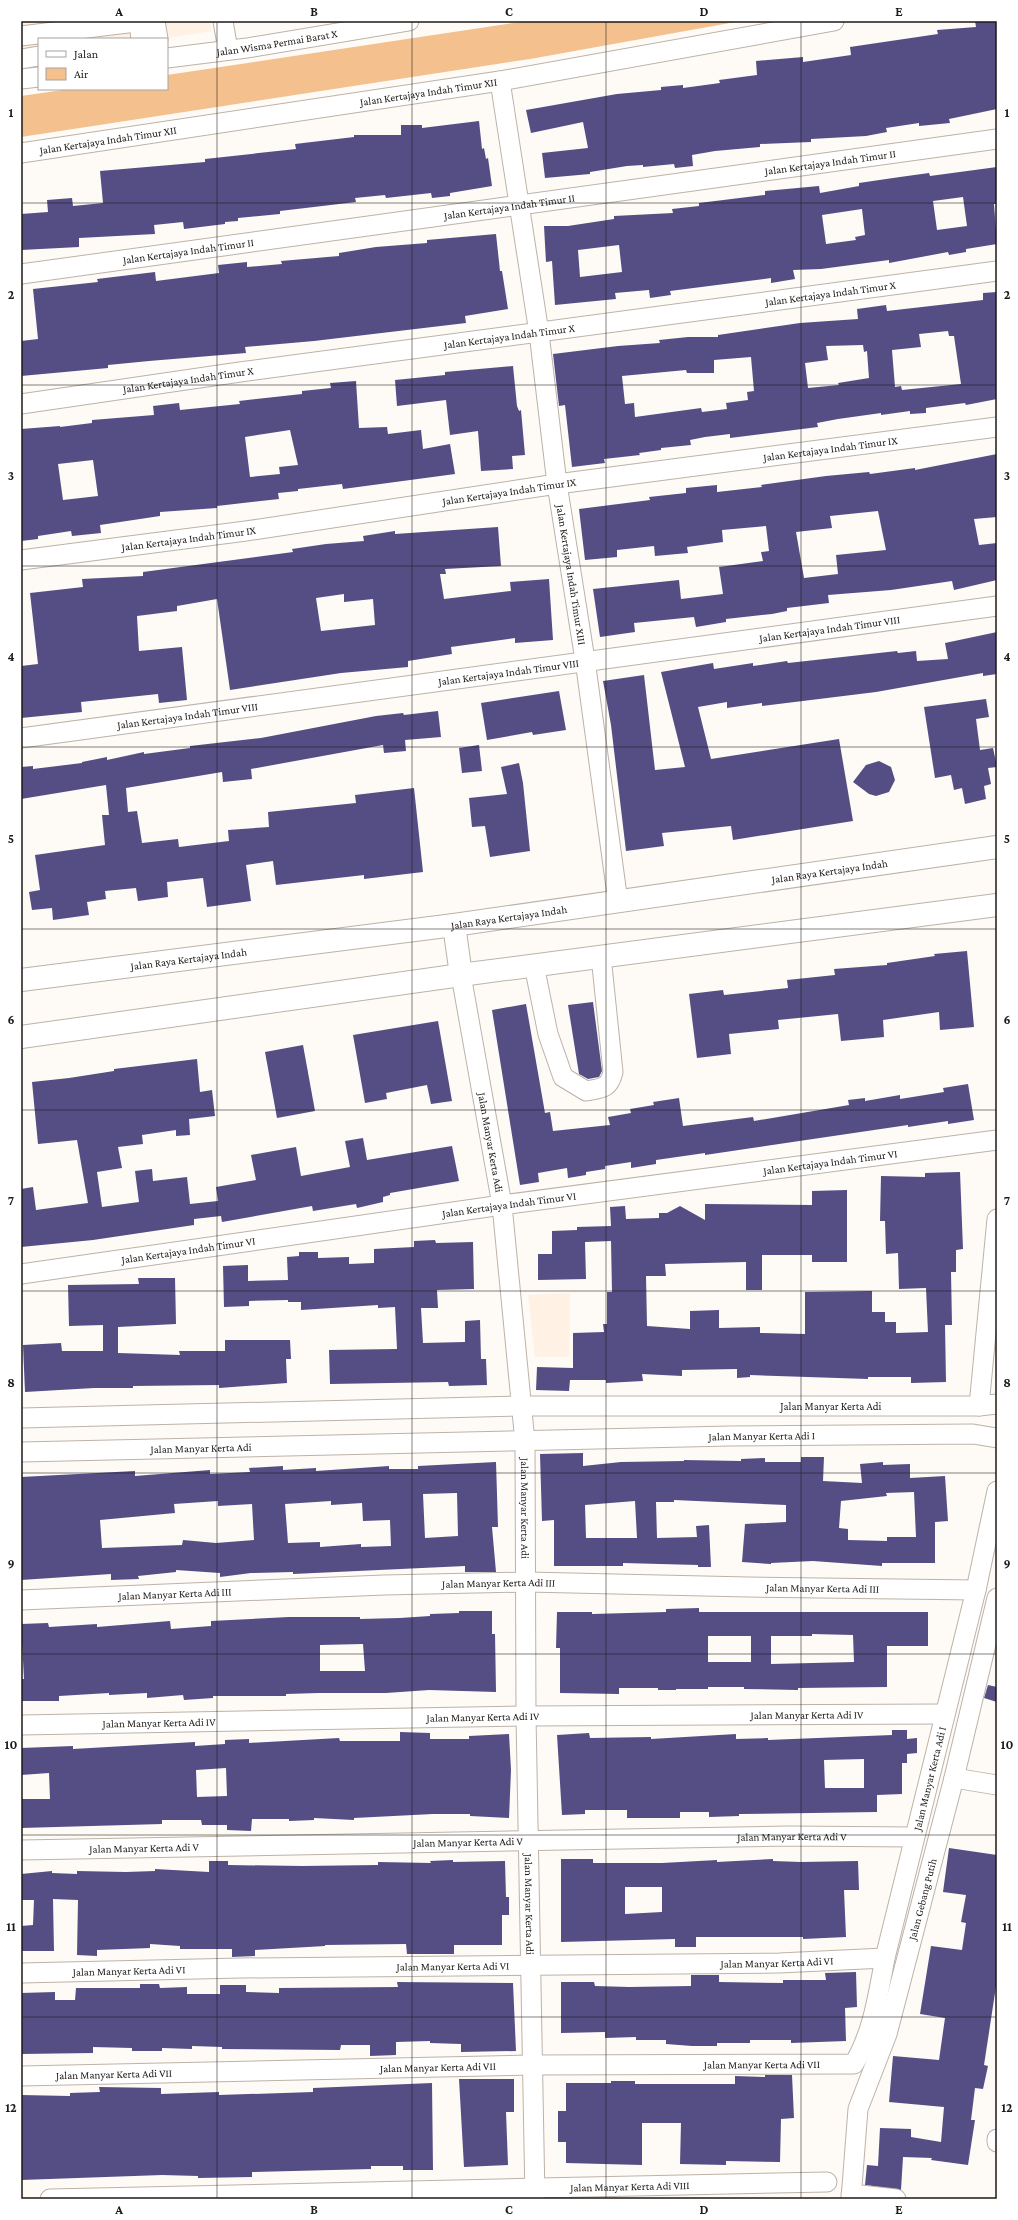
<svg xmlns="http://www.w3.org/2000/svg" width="1018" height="2220" font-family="'Crimson Pro',serif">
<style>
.built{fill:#fff1e4}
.water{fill:#f3c08e}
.building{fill:#544e84;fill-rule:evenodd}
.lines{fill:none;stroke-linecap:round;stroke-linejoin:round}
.minor-casing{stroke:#bdb2a9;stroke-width:21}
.major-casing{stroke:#bdb2a9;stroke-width:24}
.minor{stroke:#fff;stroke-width:19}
.major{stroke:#fff;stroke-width:22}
.grid{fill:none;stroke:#1d1916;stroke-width:1;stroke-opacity:0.55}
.labels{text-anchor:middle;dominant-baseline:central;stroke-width:4;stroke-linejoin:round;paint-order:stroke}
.street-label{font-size:11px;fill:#1d1916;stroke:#fff}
.neatline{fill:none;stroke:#1d1916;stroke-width:1.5}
.grid-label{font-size:13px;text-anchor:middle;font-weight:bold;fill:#1d1916}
</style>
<rect width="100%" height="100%" fill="#fefaf6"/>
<!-- built -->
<g class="built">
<path d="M21,21H210L212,31L161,39H39V58L21,61Z"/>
<path d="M570,1293L569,1357H535L528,1295Z"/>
</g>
<!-- water -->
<path class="water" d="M527,21H741L530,59L21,137V96L70,89H167V75Z"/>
<!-- building -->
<g class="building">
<path d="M975,21H997V109L949,119L950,123L919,126V123L886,128L887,132L866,136L811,139V142L760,144V147L715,151L692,155L693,166L675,168L674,164L643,167V165L627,166L590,172V174L545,178L542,153L588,148L583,122L531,133L526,110L617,94L661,90V87L683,85V88L720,83L719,80L757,75L756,61L803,57V62L851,55L850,47L938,34L937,30L976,27Z"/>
<path d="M479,121L482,149L484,148L486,159L488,158L492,186L450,193V196L432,198L431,193L386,198L385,195L355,198L356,202L280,211V214L238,218V221L225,222V224L184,229L183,222L154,225L155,234L79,238V247L21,250V214L48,212L47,200L72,198L73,206L103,203L100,171L205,162V159L296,149L295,144L354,137V135H401V125H422V128Z"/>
<path d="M997,167V204H994L997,244L966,249V252L949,255L948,252L889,263V260L821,269L793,270L795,279L771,283V278L670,291L671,295L650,298L649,290L615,293L616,299L555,305L552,261L546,262L544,226H568L614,219V216L673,213L672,209L699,206V203L765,195V191L819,186L820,193L859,186V183L900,177L929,173L930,176ZM963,197L967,226L937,230L933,201ZM862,209L865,235L855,237L856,240L826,244L822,215ZM619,245L622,272L580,277L578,250Z"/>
<path d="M496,234L500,271H502L508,309L465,316L466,323L314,341L245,347L246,353L149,361L108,365V368L21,376V341L38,339L33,289L98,282L97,279L155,272L156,281L219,273L218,265L247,262V267L282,264L281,261L339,256V253L376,247L427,243V240Z"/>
<path d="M997,292V399L966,405L965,403L926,408V413L910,414V411L881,415V413L838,419L817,423L818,427L730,438V434L705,437L690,440L691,445L661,448V450L639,453L640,455L604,459L605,463L572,467L565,405L559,406L553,354L618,346L660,343L659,340L688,337H718V335L800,323L858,319L857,309L886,305L887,311L983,300V293ZM948,331L949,336H954L961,384L902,390L901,386L895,387L892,350L921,347L919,334ZM863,345L864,352L867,351L869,378L838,383L839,385L808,388L805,363L828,360L826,346ZM751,357L754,391L747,392L748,400L726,403L727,409L702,412L701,408L635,417L634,403L625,404L622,376L686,370L687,373H714V360Z"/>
<path d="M513,366L517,406L519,411L521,410L525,455L512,456L513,469L481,471L478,431L450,435L446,400L397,406L395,380L445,375V372Z"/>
<path d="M356,381L359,428L387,427L388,434L421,430L423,449L450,444L455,474L343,489L342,484L298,489V491L278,493L279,499L217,506V508L160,512V516L100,525L101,533L72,536L71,531L38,536V539L21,541V429L60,426V427L92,423V420L154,415L153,406L179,403L180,410L240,404L239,401L302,394V391L331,388L330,383ZM290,430L298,465L279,467L280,474L250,477L245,437ZM93,460L98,496L63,500L58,464Z"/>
<path d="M997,454V517L974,519L979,545L997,543V580L954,590L952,581L891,590L828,595L829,603L787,608V611L772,614L726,619V622L696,627L694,617L634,623L635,632L600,637L593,589L679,580L681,599L723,594L719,567L763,561L761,552L769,551L766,526L722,530L723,542L687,547L688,553L655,556L654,546L617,550V557L585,560L579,509L650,500L649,497L686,493V488L717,485V492L762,487L761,485L826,476L869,472L870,474L915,468V470ZM878,511L886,550L836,555L838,574L804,578L796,532L832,528L830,516Z"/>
<path d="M498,527L501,566L445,569L446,574H440L444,599L511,591L510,582L549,579L553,640L515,643V638L451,647L452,654L408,661V667L341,673L230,690L217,599L177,606V611L137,616L139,651L182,647L187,700L159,703L158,694L81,702L82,712L21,718V666L38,664L30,593L83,587L82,579L143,576V572L293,552L292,549L326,544L364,541L363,536L395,531V534ZM344,594V602L373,599L375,625L321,631L316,598Z"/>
<path d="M997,632V674L983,676V673L876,692L762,706V703L727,708V702L698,707L711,759L839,739L853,821L733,840L731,826L662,833L664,846L626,851L611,725L603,681L644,675L655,770L685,767L661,672L713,663L714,669L753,663V666L787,661L788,663L897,651L898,653L916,651L917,661L948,659L945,643Z"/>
<path d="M559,691L566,730L533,735L532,732L487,740L481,703Z"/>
<path d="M986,699L989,717L976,719L980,750L993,748L997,767L988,768L991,784L984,786L986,799L965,804L962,788L954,790L951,775L935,778L924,707Z"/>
<path d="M438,711L441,737L405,740L406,751L384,753L383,745L251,769L252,779L223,782L222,772L126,788L128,812L137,811L142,843L178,839L179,847L229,841L228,830L269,827L268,812L356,803L355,795L414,788L423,872L364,879V875L276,885L273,861L246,865L251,901L207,907L203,878L167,882L168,897L138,901L136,888L105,891L106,899L87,902L89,915L53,920L52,908L32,910L29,892L40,890L35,855L105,845L102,815H109L106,785L21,799V767L33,766V769L82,763V762L107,757V760L144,752V754L190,748V746L261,738L376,716L403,713L404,715Z"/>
<path d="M479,745L482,771L462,773L459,748Z"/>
<path d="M879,761L891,767L895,780L889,792L876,796L869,794L853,782L866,765Z"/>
<path d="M519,763L523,783L530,851L490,857L485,826L472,827L469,798L507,794L501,767Z"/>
<path d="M967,951L974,1027L940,1030L939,1012L883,1020L884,1037L841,1041L838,1014L778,1020L779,1029L729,1034L731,1054L697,1058L689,994L723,990L724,995L788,988L787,980L835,975L834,969L887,965V963L935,956L934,954Z"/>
<path d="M593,1002L602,1071L599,1077L588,1079L579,1074L568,1005Z"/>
<path d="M526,1004L545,1113L550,1112L553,1131L610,1125L608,1117L631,1113L630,1109L654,1105L653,1102L679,1098L683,1126L753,1117L754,1121L849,1105L848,1100L865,1098V1101L900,1095V1099L944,1092L943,1088L968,1084L974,1120L948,1124V1121L908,1127V1125L705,1155V1153L656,1160V1164L631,1168V1162L605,1166V1169L586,1172V1175L568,1178L567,1168L538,1173L539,1182L520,1185L492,1010Z"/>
<path d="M438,1021L452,1101L431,1104L427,1085L386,1093L387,1099L365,1103L353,1035Z"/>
<path d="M303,1045L315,1111L277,1118L265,1052Z"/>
<path d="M197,1059L200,1092L212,1090L215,1116L189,1119L190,1135L176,1136V1130L142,1135L143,1144L118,1147L122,1168L97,1172L102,1207L139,1202L135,1171L152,1169L153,1181L187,1177L190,1204L218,1201L216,1187L256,1180L251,1155L296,1147L301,1176L350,1167L345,1141L363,1138L367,1160L452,1146L459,1181L390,1193V1195L383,1197V1202L357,1208L356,1204L313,1211L312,1206L222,1222L221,1216L194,1219V1225L93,1240L21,1247V1189L33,1187L36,1210L88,1203L77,1140L38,1144L32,1082L69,1078L114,1071V1069Z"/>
<path d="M960,1172L963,1249L956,1250V1272H951L952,1325H945L946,1382L911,1383V1377H868V1379L750,1375V1377L737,1378V1369L682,1370V1376L642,1374L643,1381L606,1383V1380H570L569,1391L536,1390L537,1367L573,1368V1333L604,1332L603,1324H607V1292H612L611,1241L585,1242L586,1279L538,1280V1254H552V1231L577,1230V1227L611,1226L610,1207L625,1206L626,1219L659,1218V1213H667L680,1206L705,1220V1204L812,1205V1191L847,1190V1262H812V1255H762V1290H746V1262L665,1264L666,1276H646L647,1326L690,1329V1311L719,1310V1328L760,1327V1333L805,1334V1292L872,1291V1312H885V1322H896V1333L928,1332L926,1288L899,1289L898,1253L886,1254L885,1221H880L881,1176L925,1177V1173Z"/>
<path d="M435,1240L436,1243L473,1242L474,1289L437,1290L438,1308H421L423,1343L465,1342V1321L480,1320L481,1359H486L487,1385L449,1386L448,1382L330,1384L329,1350L397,1349L395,1307L378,1308V1305L301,1310V1302H288V1300L249,1301V1306L224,1307L223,1266L248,1265V1281L288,1280L287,1257L299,1256V1252H318V1258L349,1257V1264L374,1263V1249L414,1247V1241Z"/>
<path d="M138,1278H175L176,1324L118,1327V1353L180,1355L179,1351H225V1340H290L291,1359H286L287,1383L219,1388V1385L133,1386V1388H94L25,1392L23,1345L61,1343L62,1351H103V1325L69,1326L68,1285L139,1284Z"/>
<path d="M583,1453V1466L621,1462L684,1461V1460L741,1461V1459L765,1458V1462H801V1457H824L823,1481L862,1483L860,1464L883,1462V1465L910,1464V1478L945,1476L948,1521L935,1522V1563H882V1566L813,1561L771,1563V1564L742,1562L745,1524L786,1522V1505L674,1500V1502H656L657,1538L697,1537L696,1526L709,1525L711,1567H698V1565L623,1563V1566H554V1520L542,1521L540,1454ZM914,1492L916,1537H887V1541L848,1540V1529L839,1528L841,1501L887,1496L886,1493ZM635,1501L637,1538H586L585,1505Z"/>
<path d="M496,1462L498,1527H492L496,1572H465V1566L293,1574V1572L251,1573L220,1577V1573L176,1570V1572L138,1576L139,1579L111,1580V1574L21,1580V1477L135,1471V1476L210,1470V1474L250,1472L249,1468L283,1466V1470L316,1468V1471L389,1466V1469H418V1466ZM457,1493L458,1536L425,1538L423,1494ZM218,1501V1506L252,1504L254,1540L216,1543L183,1540L182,1545L102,1548L100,1520L175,1513L174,1504ZM331,1501V1505L362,1503L363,1521L390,1520L391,1546L361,1547V1544L320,1547V1542L288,1543L285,1504Z"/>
<path d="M699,1608V1612H928V1646H887V1687L798,1688V1690L744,1689V1687H708V1689H676V1690H658V1688H619V1694L560,1693V1648H556L557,1612H592V1614L666,1612V1609ZM812,1634L853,1635L854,1662L771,1664V1636H812ZM708,1636H751V1662H708Z"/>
<path d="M459,1611H492V1634H495L496,1692L429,1690L386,1693H319L286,1694V1696H213V1698L184,1700L183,1695L147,1698V1693L109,1695V1693L59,1696V1701H21V1679H24L21,1624L48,1623L49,1627L97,1624V1627L170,1621L171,1629L211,1626V1621L289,1617H360V1619L400,1618L430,1616V1614L459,1613ZM363,1644L365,1671H320V1645Z"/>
<path d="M988,1685L997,1687V1702L984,1698Z"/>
<path d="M892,1730H907V1739L917,1738V1753L907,1754V1763H902V1794L877,1795V1812L739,1814V1816L709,1817V1812H680V1818H627V1810H585V1814L562,1815L557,1735L589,1733L590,1738L651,1737V1739L736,1734V1739L768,1738V1740L892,1735ZM864,1759V1788H825L824,1760Z"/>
<path d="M400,1732L430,1733V1739H469V1736L509,1734L511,1770L509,1818L470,1816V1814H433L354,1818V1820L314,1818V1820L289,1821V1819H252L251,1831L227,1830V1825H202L201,1820H162V1824L21,1828V1799H50L49,1773L21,1775V1748L73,1746V1749L195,1742V1746L225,1744V1740L249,1739V1743L339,1738L340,1741H400ZM226,1768L227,1796L197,1797L196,1770Z"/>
<path d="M949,1848L997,1855V1980L984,2065L988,2066L983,2089L975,2088L971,2120H975L968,2165L931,2160L932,2158L903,2157L901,2190L865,2185L867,2165L878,2166L880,2128L911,2129V2137L941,2142L944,2107L889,2102L893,2056L939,2060L945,2018L920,2014L931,1946L962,1950L966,1923L961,1922L966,1895L943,1892Z"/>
<path d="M561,1859H593V1863H662L717,1860V1862L773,1859V1861L801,1862L858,1861L859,1890H844L846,1937L803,1939V1937H696V1947H675V1939L561,1942ZM625,1887H662V1912L625,1914Z"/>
<path d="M453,1860V1862L505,1861L506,1897H509V1915H502V1945H454V1954H407L406,1944L325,1945V1946L255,1950V1956L232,1957V1949H180V1946L150,1944V1948L97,1950V1956L77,1955L78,1900L53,1899L54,1951H21V1926L33,1925L34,1900H21V1874L52,1871V1873L77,1874V1871L126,1872L155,1871V1869L209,1872V1861H228V1865L302,1866L378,1865V1862L431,1863L430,1861Z"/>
<path d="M856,1972L857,2007L845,2008L846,2041L791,2043V2040H750V2043H717V2046H692L666,2044V2040H636V2037L605,2038V2032L561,2033V1982H594L595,1986L629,1987L691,1986V1975H719V1982L783,1983V1980H826L825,1973Z"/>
<path d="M397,1982L513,1983L516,2051L461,2052V2044L430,2043V2041L396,2042V2055L370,2056V2045H341L340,2050L222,2049V2047L192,2046V2049L162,2048V2051H132V2048L93,2047V2053L21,2054V1993L55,1992V2000H75L76,1988H140V1984H159L160,1988L187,1987V1994H220V1985H246V1992L279,1993V1988L398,1987Z"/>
<path d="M765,2075H792L794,2118L781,2119L780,2162L726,2161V2165L680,2164L681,2123H642V2165L566,2163V2142H558V2111H566V2083H611V2081H635V2084H735V2076L765,2077Z"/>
<path d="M459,2079H514V2112H506L508,2165L464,2167Z"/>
<path d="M432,2083L433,2170H403V2166H371V2169L252,2172V2177L198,2178V2176L162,2175L21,2180V2095L70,2096V2093L100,2092L99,2087L161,2088V2094L219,2092V2095L313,2092V2088Z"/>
</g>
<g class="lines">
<!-- minor casing -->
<g class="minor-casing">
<g id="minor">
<path d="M155,21L158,39"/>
<path d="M223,21L228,50"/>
<path d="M139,22L141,39"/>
<path d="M21,36L144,21"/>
<path id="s1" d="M167,58L247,48L409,21"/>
<path d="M21,59L39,56"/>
<path d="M21,79L39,77"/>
<path id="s2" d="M500,81L539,333L557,484L585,660L618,902"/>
<path id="s3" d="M21,153L500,81L834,21"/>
<path id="s4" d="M21,274L997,139"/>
<path id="s5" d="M21,404L240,372L997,271"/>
<path id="s6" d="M21,560L246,531L557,484L997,427"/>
<path id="s7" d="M21,738L997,606"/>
<path d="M534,965L548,1034L563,1077L586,1091C602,1088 609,1089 613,1072L601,956"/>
<path id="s8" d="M461,975L502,1205L525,1442L526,1716L535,2199"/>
<path id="s9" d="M21,1274L502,1205L997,1140"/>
<path d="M979,1406L997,1219"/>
<path id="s10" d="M21,1418L522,1406H979L997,1404"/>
<path id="s11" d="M21,1452L730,1436L973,1434L997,1438"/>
<path id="s12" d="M21,1600L384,1585L527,1582L748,1587L976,1590"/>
<path id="s13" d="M21,1725L526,1716L945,1714"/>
<path d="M954,1778L997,1785"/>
<path id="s14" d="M21,1850L788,1836L914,1837"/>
<path id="s15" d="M21,1973L241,1968L779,1963L885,1958"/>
<path id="s16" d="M21,2076L532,2065L854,2064C873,2032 878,1995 885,1958L976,1590L997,1491"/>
<path d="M997,2139V2142"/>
<path d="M851,2194L896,2199"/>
<path id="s17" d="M50,2199C309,2192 568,2188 827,2182"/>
<path id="s18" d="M851,2199L858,2109L887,2034L954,1778L997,1598"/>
</g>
</g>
<!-- major casing -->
<g class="major-casing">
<g id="major">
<path d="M454,925L461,975"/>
<path id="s19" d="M21,980L454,925L997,847"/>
<path d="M21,1037L468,974L997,905"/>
</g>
</g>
<!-- minor -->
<use href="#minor" class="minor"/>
<!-- major -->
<use href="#major" class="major"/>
</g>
<!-- grid -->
<path class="grid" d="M217,21V2199M412,21V2199M606,21V2199M801,21V2199M21,203H997M21,385H997M21,566H997M21,747H997M21,929H997M21,1110H997M21,1291H997M21,1473H997M21,1654H997M21,1835H997M21,2017H997"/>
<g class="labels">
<!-- street labels -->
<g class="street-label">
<text stroke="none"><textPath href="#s1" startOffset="111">Jalan Wisma Permai Barat X</textPath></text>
<text stroke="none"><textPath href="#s3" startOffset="412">Jalan Kertajaya Indah Timur XII</textPath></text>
<text stroke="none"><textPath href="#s3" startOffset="88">Jalan Kertajaya Indah Timur XII</textPath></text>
<text stroke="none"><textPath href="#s4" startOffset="817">Jalan Kertajaya Indah Timur II</textPath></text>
<text stroke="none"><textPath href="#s4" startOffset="493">Jalan Kertajaya Indah Timur II</textPath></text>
<text stroke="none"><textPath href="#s4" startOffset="169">Jalan Kertajaya Indah Timur II</textPath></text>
<text stroke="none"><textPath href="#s5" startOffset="817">Jalan Kertajaya Indah Timur X</textPath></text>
<text stroke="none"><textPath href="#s5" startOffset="493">Jalan Kertajaya Indah Timur X</textPath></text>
<text stroke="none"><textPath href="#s5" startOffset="169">Jalan Kertajaya Indah Timur X</textPath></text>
<text stroke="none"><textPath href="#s6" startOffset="817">Jalan Kertajaya Indah Timur IX</textPath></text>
<text stroke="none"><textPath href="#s6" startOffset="493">Jalan Kertajaya Indah Timur IX</textPath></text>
<text stroke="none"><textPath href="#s6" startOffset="169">Jalan Kertajaya Indah Timur IX</textPath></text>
<text stroke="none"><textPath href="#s2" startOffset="499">Jalan Kertajaya Indah Timur XIII</textPath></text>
<text stroke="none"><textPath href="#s7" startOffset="816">Jalan Kertajaya Indah Timur VIII</textPath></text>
<text stroke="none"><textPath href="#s7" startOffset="492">Jalan Kertajaya Indah Timur VIII</textPath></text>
<text stroke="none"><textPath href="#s7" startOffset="168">Jalan Kertajaya Indah Timur VIII</textPath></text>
<text stroke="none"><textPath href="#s19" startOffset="816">Jalan Raya Kertajaya Indah</textPath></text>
<text stroke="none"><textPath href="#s19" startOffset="492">Jalan Raya Kertajaya Indah</textPath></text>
<text stroke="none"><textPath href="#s19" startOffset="169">Jalan Raya Kertajaya Indah</textPath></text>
<text stroke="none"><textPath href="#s8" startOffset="170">Jalan Manyar Kerta Adi</textPath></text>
<text stroke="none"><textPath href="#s9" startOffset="817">Jalan Kertajaya Indah Timur VI</textPath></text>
<text stroke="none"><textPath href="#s9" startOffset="493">Jalan Kertajaya Indah Timur VI</textPath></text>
<text stroke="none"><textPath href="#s9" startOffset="169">Jalan Kertajaya Indah Timur VI</textPath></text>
<text stroke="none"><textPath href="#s10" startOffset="810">Jalan Manyar Kerta Adi</textPath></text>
<text stroke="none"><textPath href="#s11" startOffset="741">Jalan Manyar Kerta Adi I</textPath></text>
<text stroke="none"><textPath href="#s11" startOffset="180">Jalan Manyar Kerta Adi</textPath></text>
<text stroke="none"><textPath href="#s8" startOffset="538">Jalan Manyar Kerta Adi</textPath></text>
<text stroke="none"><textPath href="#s12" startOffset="478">Jalan Manyar Kerta Adi III</textPath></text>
<text stroke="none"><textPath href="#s12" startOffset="802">Jalan Manyar Kerta Adi III</textPath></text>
<text stroke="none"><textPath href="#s12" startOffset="154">Jalan Manyar Kerta Adi III</textPath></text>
<text stroke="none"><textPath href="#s13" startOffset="786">Jalan Manyar Kerta Adi IV</textPath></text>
<text stroke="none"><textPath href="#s13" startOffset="462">Jalan Manyar Kerta Adi IV</textPath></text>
<text stroke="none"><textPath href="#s13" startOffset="138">Jalan Manyar Kerta Adi IV</textPath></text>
<text stroke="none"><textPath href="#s16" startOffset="1129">Jalan Manyar Kerta Adi I</textPath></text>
<text stroke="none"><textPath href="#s14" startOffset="771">Jalan Manyar Kerta Adi V</textPath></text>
<text stroke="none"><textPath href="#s14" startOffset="447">Jalan Manyar Kerta Adi V</textPath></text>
<text stroke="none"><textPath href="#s14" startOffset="123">Jalan Manyar Kerta Adi V</textPath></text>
<text stroke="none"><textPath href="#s18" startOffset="310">Jalan Gebang Putih</textPath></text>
<text stroke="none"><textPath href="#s8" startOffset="934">Jalan Manyar Kerta Adi</textPath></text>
<text stroke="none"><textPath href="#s15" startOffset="756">Jalan Manyar Kerta Adi VI</textPath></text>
<text stroke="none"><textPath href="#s15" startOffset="432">Jalan Manyar Kerta Adi VI</textPath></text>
<text stroke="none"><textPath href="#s15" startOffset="108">Jalan Manyar Kerta Adi VI</textPath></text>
<text stroke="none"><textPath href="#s16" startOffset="741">Jalan Manyar Kerta Adi VII</textPath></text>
<text stroke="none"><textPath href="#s16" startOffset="417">Jalan Manyar Kerta Adi VII</textPath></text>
<text stroke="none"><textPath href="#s16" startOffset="93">Jalan Manyar Kerta Adi VII</textPath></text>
<text stroke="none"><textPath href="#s17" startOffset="580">Jalan Manyar Kerta Adi VIII</textPath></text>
</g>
</g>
<!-- border -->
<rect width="1018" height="2220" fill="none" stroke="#ffffff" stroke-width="44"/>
<!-- legend -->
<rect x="38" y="38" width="130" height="52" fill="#ffffff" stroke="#a5a3a2"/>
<rect x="46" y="51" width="20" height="6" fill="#ffffff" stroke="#a5a3a2"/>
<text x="74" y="58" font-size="12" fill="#1d1916">Jalan</text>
<rect x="46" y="68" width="20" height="12" fill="#f3c08e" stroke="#a5a3a2"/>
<text x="74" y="78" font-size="12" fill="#1d1916">Air</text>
<rect x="22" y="22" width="974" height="2176" class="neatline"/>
<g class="grid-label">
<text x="119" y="16">A</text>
<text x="314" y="16">B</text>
<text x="509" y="16">C</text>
<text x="704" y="16">D</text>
<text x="899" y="16">E</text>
<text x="11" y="117">1</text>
<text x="1007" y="117">1</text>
<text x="11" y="299">2</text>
<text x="1007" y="299">2</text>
<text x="11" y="480">3</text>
<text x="1007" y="480">3</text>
<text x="11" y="661">4</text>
<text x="1007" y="661">4</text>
<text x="11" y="843">5</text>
<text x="1007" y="843">5</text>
<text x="11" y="1024">6</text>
<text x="1007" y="1024">6</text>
<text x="11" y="1205">7</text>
<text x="1007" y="1205">7</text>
<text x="11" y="1387">8</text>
<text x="1007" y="1387">8</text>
<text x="11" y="1568">9</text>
<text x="1007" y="1568">9</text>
<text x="11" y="1749">10</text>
<text x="1007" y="1749">10</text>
<text x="11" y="1931">11</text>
<text x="1007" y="1931">11</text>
<text x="11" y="2112">12</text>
<text x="1007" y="2112">12</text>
<text x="119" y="2214">A</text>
<text x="314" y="2214">B</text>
<text x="509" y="2214">C</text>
<text x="704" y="2214">D</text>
<text x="899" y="2214">E</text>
</g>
</svg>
